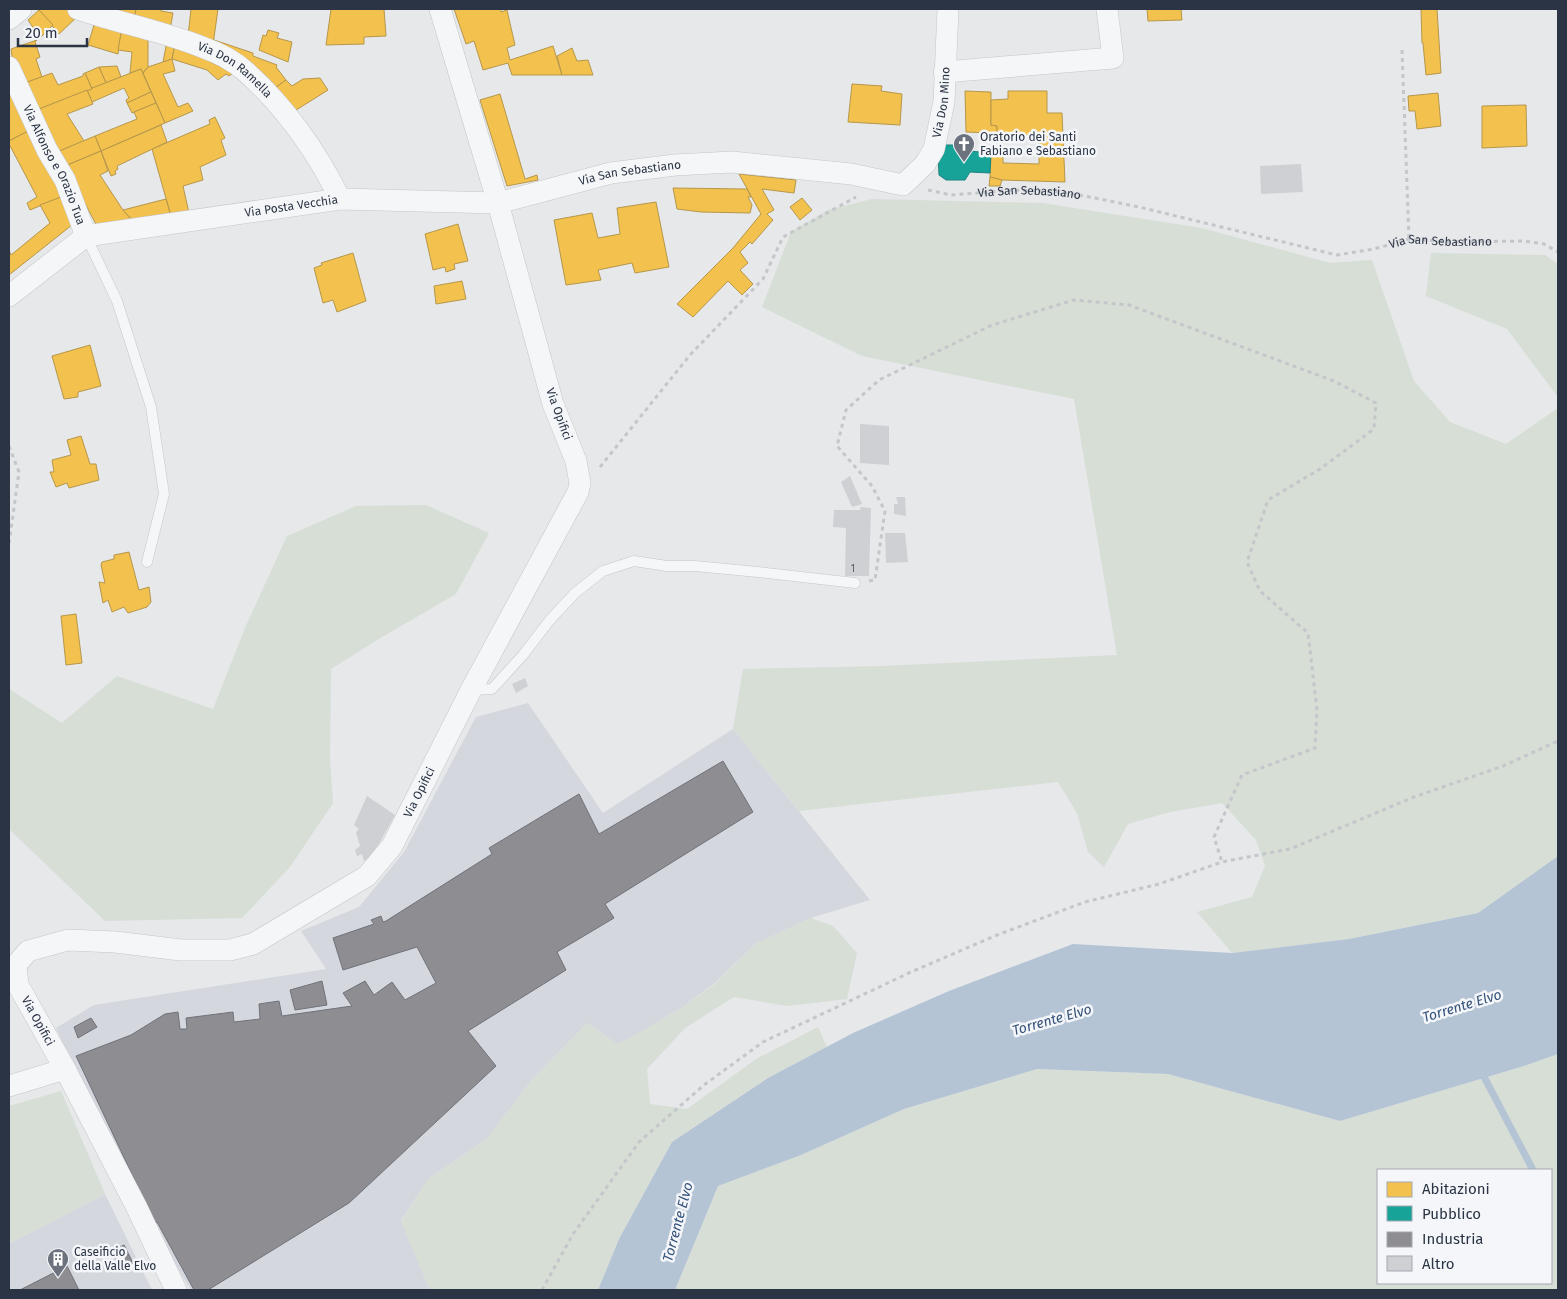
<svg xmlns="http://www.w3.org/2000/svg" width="1567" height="1299" font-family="'Fira Sans',sans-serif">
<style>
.built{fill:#d4d7dd}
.green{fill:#d6ded6;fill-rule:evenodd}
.water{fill:#b4c4d5}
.homes{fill:#f2c14e;stroke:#b6974b}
.public{fill:#17a398;stroke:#1d827f}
.industry{fill:#8d8d92;stroke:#70727b}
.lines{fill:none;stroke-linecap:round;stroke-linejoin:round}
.stream{stroke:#b4c4d5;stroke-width:7}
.building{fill:#ced0d3}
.service-casing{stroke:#c4c6c8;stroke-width:11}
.minor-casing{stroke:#c4c6c8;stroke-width:22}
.path{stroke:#c5c6ca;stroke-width:3;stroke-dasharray:4 4;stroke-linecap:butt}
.service{stroke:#f5f6f7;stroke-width:10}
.minor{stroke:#f5f6f7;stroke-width:21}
.labels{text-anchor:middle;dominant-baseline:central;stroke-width:5;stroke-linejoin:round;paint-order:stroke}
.number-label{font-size:10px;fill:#545c69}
.street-label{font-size:12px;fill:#2b3445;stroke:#f4f6f9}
.poi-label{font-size:12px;fill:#2b3445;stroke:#f4f6f9;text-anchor:start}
.water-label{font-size:14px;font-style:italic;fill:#34527a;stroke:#f4f6f9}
</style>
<rect width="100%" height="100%" fill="#e6e8ea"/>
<!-- built -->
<g class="built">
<path d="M528,703L603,813L733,729L870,900L811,918L755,944L716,982L683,1007L634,1036L617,1044L587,1023L531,1081L486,1140L428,1179L401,1221L430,1290H191L165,1248L78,1077L56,1028L94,1005L326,969L301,931L359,907L404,852L476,717Z"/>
<path d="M105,1194L152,1290H9V1244Z"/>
</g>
<!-- green -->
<g class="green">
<path d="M872,199L1042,203L1202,228L1330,263L1372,260L1414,381L1450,422L1506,444L1558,408V856L1478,913L1349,939L1232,953L1197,912L1252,897L1265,866L1256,840L1222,803L1170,812L1128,824L1104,867L1088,852L1077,813L1058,782L799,811L733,729L743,669L883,666L1117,655L1074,399L862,356L762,307L791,232L828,210Z"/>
<path d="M1431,253L1545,255L1558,264V397L1507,329L1426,296Z"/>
<path d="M426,505L489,533L456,594L377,640L331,669L330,760L333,803L290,867L242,918L105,921L9,829V689L62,723L117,676L213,709L245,628L287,536L356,506Z"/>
<path d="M811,918L833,926L857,953L847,999L788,1006L734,997L685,1028L647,1069L650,1104L687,1109L756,1059L818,1027L827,1047L768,1078L672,1142L619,1239L598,1290H430L401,1222L428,1179L486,1140L531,1081L587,1023L617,1044L634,1036L683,1007L716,983L755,944Z"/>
<path d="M1558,1054V1290H675L718,1186L801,1155L904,1109L1037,1069L1168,1074L1340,1121L1524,1066ZM1378,1170H1551V1283H1378Z"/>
<path d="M61,1091L105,1194L9,1244V1106Z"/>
</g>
<!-- water -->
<path class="water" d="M1558,856V1054L1524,1066L1340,1121L1168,1074L1037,1069L904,1109L801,1155L718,1186L675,1290H598L619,1239L672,1142L768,1078L853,1033L949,991L1073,944L1232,953L1349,939L1478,913Z"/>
<!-- homes -->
<g class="homes">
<path d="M40,9H66L78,16L59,34L39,10Z"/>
<path d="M95,9H136L134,20Z"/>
<path d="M136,9H161V11L173,13L170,30L134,20Z"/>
<path d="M191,9H218L213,45L188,36Z"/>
<path d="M331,9H384L386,36L364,37V44L326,45Z"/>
<path d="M454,9H501V12L507,10L515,45L507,48L510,60L553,46L562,75H512L508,63L483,70L474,41L466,44Z"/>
<path d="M1147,9H1181L1182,20L1148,21Z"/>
<path d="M1421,9H1437L1441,73L1426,75L1423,43H1422Z"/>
<path d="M39,10L53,25L40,38L28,20Z"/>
<path d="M94,25L122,28L118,54L88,45Z"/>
<path d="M122,28L148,34V67L143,73L141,69L130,73L132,52L118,50Z"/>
<path d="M268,30L279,33L277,38L292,42L288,62L259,50L263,35L266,36Z"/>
<path d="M37,40L35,42L40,57L36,59L42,77L22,84L13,63L11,49Z"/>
<path d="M214,40L253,53V56L277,65L276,67L286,80L275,88L213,45Z"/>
<path d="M167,41L175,44L172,59L163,62Z"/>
<path d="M175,44L233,73L229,76L226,74L218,80L207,70L172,59Z"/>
<path d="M572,48L577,61L588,60L593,75H562L557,56Z"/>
<path d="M172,59L175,71L163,74L178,107L188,103L193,111L165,123L143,73L148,67Z"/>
<path d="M117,66L121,77L106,83L99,67Z"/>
<path d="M99,67L106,83L92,89L85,73Z"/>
<path d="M141,69L151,92L127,103L126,100L129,98L124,88L92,102L87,90Z"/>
<path d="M52,73L58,85L83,76V74L85,73L92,89L34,111L22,84Z"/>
<path d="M320,78L328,90L293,112L275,88L286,80L292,86L303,79Z"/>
<path d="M9,83L30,130L9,141Z"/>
<path d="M852,84L882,86L881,91L902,94L900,125L848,122Z"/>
<path d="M87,90L93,104L67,114L84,141L57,152L34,111Z"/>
<path d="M965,91L991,92V125L997,126L998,141H989V133L966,132Z"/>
<path d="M1008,91H1047V113H1062L1065,182L1002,180L990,177L991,153L1003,154V163L1039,164V136L997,135V126L991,125V100L1008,99Z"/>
<path d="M151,92L156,103L132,113L127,103Z"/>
<path d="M1438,93L1441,126L1417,129L1415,111H1409L1408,96Z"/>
<path d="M500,94L525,179L537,175L538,180L507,186L480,100Z"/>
<path d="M156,103L165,123L101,151L95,136L137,119L134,112Z"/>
<path d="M1526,105L1527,146L1482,148V106Z"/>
<path d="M215,117L225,138L221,140L226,155L200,167L203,180L183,186L189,213L171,216L152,149L210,124L209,120Z"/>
<path d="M161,125L167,142L117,166L118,169L115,171L116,174L111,176L101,151Z"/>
<path d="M30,130L66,195L30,210L27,203L37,197L9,144V141Z"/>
<path d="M95,136L101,151L65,166L57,152Z"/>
<path d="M101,151L108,171L100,175L123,210L133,221L97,226L65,166Z"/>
<path d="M739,174L796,180L794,193L762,189L774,210L767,214L773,220L752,244L750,242L740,252L748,263L740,270L753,284L742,295L728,281L693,317L677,304L733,248L761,214Z"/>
<path d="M990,177L1002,180L1000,186H989Z"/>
<path d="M673,188L747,189L751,197H748L752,205L750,213L701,212L677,209Z"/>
<path d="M66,195L77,221L9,275V250L11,255L50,223L40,205Z"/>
<path d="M802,198L812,210L800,220L790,207Z"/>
<path d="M166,199L171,216L133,221L123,210Z"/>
<path d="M656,202L669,267L635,273L632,263L598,270L601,280L566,285L554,220L592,213L598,238L620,234L617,208Z"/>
<path d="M458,224L468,261L454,264L455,269L446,272L445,267L433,270L425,234Z"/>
<path d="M353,253L366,301L337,312L333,300L323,303L314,268L322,265L321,263Z"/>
<path d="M462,281L466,299L436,304L434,286Z"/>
<path d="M90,345L101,386L78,392V397L64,399L52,356Z"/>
<path d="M81,436L90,464H96L99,480L69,488L67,483L56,487L50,472H54L52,460L71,455L67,440Z"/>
<path d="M129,552L139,590L149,587L151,602L147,607L128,613L124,607L112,612L108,600L103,603L99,582L105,583L101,565L102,562L114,559V555Z"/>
<path d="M76,614L82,663L66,665L61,616Z"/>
</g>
<!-- public -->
<path class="public" d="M945,145H965L969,151L991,153L990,173L970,172L965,180H946L939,175L938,151Z"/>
<!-- industry -->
<g class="industry">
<path d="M723,761L753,812L605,904L614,918L557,952L566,970L468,1031L496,1066L349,1203L208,1290H194L157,1222L153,1224L137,1185L76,1056L131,1035L165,1014L178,1012L180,1029H187L186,1018L233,1012L234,1022L260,1019L259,1004L279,1001L282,1016L352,1006L343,993L365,981L374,995L392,982L405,1000L436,983L417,947L343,970L333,938L374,924L371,920L381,916L383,922L386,921L492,854L489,848L579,794L599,834Z"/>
<path d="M322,981L327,1005L295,1010L290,990Z"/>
<path d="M91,1018L97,1027L78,1038L74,1027Z"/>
<path d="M124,1245L133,1263L121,1269L112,1251Z"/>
<path d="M67,1266L79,1290H20Z"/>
</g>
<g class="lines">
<!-- stream -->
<path class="stream" d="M1481,1071L1533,1170"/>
</g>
<!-- building -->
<g class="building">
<path d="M1301,164L1303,192L1261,194L1260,166Z"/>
<path d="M860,424L889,426V465L860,463Z"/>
<path d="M850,476L862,504L852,507L841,482Z"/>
<path d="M896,497H905L906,516L894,514V504H898Z"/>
<path d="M860,507L871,508L869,576H845L846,528L833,527L834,510H861Z"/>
<path d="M885,533H905L908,562L886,563Z"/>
<path d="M525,678L528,686L516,693L512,684Z"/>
<path d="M367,796L395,815L380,842L370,857L364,861L362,854L357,856L355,850L360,846L356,832L359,829L354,825Z"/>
</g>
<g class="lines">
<!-- service casing -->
<g class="service-casing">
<g id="service">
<path d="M86,236L117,301L151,407L164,494L147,562"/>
<path d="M471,690L492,689L523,655L549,621L575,593L603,571L634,561L667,566H695L758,572L855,583"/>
</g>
</g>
<!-- minor casing -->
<g class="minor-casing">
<g id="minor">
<path id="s2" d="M78,9C119,23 162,31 202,47C216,52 234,61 245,71C284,106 317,152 340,199"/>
<path d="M9,19L21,9"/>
<path id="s3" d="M9,67L47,150L65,180L86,236"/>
<path d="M944,72L1113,58L1107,9"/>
<path id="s4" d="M9,296L86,236L340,199L498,203L611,173L675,165L732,162L851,174L903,185L925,164L934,149L944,102L948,9"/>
<path d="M9,1086L65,1069"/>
<path id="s5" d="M176,1290L136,1206L65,1069L18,985L16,965L28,951L68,940L115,942L181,950H230L253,944L367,876L392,846L471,690L578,492L580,483L576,461L553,404L498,203L440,9"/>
</g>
</g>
<!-- path -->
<g class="path">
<path d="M1402,50L1409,239"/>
<path id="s1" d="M928,190L951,195L1016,190L1060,192L1085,196L1139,207L1337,255L1374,249L1409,239L1450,242L1524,241L1544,244L1558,252"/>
<path d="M9,446L19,472L9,543"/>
<path d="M600,467L690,355L763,279L783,237L856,197"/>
<path d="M869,581L875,580L885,511L872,486L837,446L846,410L879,380L992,325L1074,300L1129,305L1334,381L1376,403L1374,429L1320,469L1268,500L1247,562L1260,591L1308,633L1317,710L1315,748L1242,775L1214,837L1222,862"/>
<path d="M542,1290L573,1234L639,1142L704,1085L763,1042L911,972L997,935L1085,902L1159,884L1222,862L1290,849L1414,797L1503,766L1558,741"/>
</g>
<!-- service -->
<use href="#service" class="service"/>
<!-- minor -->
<use href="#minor" class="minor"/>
</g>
<!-- icons -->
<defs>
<g id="church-pin" transform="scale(1.125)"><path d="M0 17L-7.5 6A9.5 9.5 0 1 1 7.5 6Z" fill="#6c737f" stroke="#f4f6f9"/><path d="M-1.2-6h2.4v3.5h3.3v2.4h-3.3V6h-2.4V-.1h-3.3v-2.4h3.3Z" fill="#fff"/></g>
<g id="building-pin" transform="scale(1.125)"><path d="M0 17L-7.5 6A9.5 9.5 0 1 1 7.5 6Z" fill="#6c737f" stroke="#f4f6f9"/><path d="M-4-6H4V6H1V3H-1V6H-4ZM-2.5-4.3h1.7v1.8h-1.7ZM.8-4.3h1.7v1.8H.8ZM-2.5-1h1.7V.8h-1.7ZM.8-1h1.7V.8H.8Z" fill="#fff"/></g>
</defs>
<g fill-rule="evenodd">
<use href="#church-pin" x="964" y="144"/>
<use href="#building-pin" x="58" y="1259"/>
</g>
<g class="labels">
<!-- number labels -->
<g class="number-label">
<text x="853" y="569">1</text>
</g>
<!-- street labels -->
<g class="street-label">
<text stroke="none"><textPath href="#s2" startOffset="170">Via Don Ramella</textPath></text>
<text stroke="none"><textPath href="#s4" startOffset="1019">Via Don Mino</textPath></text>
<text stroke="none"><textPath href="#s3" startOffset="108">Via Alfonso e Orazio Tua</textPath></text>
<text stroke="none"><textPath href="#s4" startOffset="648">Via San Sebastiano</textPath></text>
<text stroke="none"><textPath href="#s1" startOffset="102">Via San Sebastiano</textPath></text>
<text stroke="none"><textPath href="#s4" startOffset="305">Via Posta Vecchia</textPath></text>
<text stroke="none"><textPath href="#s1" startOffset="522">Via San Sebastiano</textPath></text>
<text transform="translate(559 414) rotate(70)">Via Opifici</text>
<text stroke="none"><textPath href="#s5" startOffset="842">Via Opifici</textPath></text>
<text transform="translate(38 1021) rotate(61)">Via Opifici</text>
</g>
<!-- poi labels -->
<g class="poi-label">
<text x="980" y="137">Oratorio dei Santi<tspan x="980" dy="14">Fabiano e Sebastiano</tspan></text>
<text x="74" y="1252">Caseificio<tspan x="74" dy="14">della Valle Elvo</tspan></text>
</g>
<!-- water labels -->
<g class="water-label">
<text transform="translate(1462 1006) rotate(-17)">Torrente Elvo</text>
<text transform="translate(1052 1020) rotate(-16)">Torrente Elvo</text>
<text transform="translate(678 1222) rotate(-75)">Torrente Elvo</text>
</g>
</g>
<!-- border -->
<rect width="1567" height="1299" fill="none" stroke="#2b3445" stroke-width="20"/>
<!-- legend -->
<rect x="1377" y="1169" width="175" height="115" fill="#f4f6f9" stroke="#a4a8b1"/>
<rect x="1387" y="1182" width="25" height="15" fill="#f2c14e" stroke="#a4a8b1"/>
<text x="1422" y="1194" font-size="15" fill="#2b3445">Abitazioni</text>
<rect x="1387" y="1206" width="25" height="15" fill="#17a398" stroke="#a4a8b1"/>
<text x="1422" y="1219" font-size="15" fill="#2b3445">Pubblico</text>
<rect x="1387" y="1232" width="25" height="15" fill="#8d8d92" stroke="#a4a8b1"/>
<text x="1422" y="1244" font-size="15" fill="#2b3445">Industria</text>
<rect x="1387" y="1256" width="25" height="15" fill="#ced0d3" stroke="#a4a8b1"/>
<text x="1422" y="1269" font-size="15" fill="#2b3445">Altro</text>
<!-- scale -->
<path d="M18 38v8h69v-8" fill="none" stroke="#2b3445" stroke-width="2.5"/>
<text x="25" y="38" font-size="15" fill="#2b3445" stroke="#f4f6f9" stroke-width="4" paint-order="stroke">20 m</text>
</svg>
